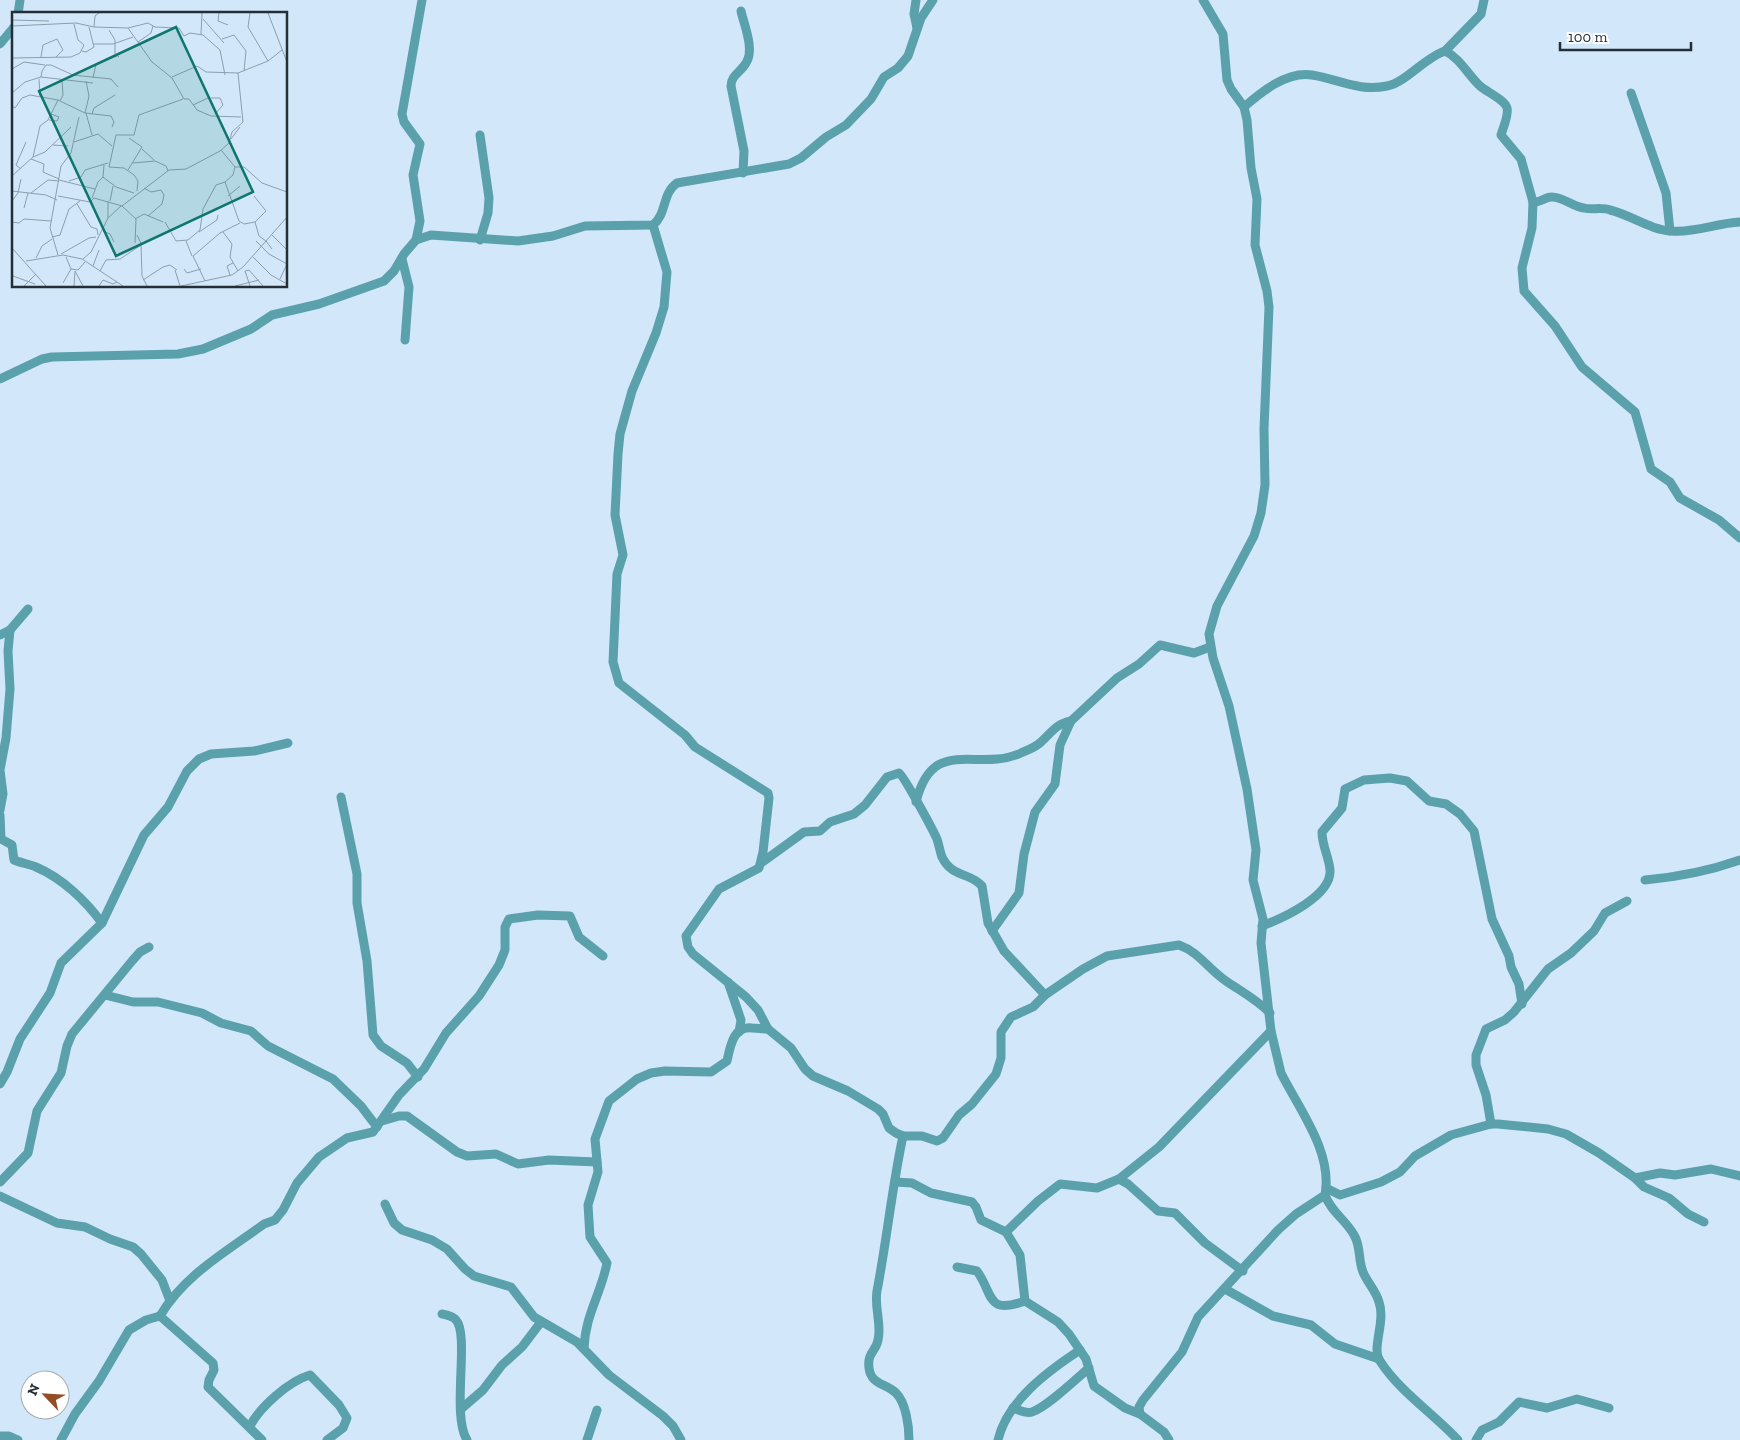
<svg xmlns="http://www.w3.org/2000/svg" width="1740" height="1440" font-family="'Zilla Slab',serif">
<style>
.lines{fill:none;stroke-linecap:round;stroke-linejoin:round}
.minor{stroke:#5ba1ac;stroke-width:9}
.inset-road{fill:none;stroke:#8d9eab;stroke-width:1}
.view{fill:#0f766e;fill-opacity:0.15;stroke:#0f766e;stroke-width:2.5}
.inset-edge{fill:none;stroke:#262e35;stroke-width:2.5}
</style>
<rect width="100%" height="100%" fill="#d2e8fa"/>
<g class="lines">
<!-- minor -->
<g class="minor">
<path d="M916,0L914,14L917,28"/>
<path d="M741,11C744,25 755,50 746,63C741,72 731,75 731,86L744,151L743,173"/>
<path d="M18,14L20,0"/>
<path d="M0,44L14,27"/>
<path d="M1445,51L1481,14L1484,0"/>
<path d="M1631,93L1666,193L1670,231"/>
<path d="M1244,107C1261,92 1287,71 1312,75C1338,79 1359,92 1387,86C1405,83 1424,58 1445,51C1460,58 1468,75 1480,86C1487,92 1505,100 1507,108C1509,115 1503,128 1501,135L1521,159L1533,202C1540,203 1545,197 1551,197C1562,196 1573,207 1584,208C1592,210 1602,207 1610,210C1631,215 1650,230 1672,231C1695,233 1717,223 1740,222"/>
<path d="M1533,202L1532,228L1522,268L1524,291L1555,326L1582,367L1635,412L1651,469L1670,482L1680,498L1719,520L1740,538"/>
<path d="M653,225L667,272L664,307L656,333L632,391L620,434L618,454L615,515L623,555L617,574L613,662L619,683L685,735L695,747L768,793L769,798L763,852L759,868L719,889L686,936L688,947L693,954L746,997L758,1010L768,1029L791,1048L805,1069L813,1076L848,1091L878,1109L883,1114L889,1128L896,1133L903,1136H922L937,1141L943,1138L959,1115L972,1104L996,1074L1001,1058V1032L1011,1017L1033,1007L1045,995L1083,969L1107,956L1179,945C1199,952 1209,970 1226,981C1242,992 1256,999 1270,1013"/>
<path d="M416,240L420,221L413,175L420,144L404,122L402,114L422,0"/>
<path d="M480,240L488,213L489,198L480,135"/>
<path d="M402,259L409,287L405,340"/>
<path d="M0,379L42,359L52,357L178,354L203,349L251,329L272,315L319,304L384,281L394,271L404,254L416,240L431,235L518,241L553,236L585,226L653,225C667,214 662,193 677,183L789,164L801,158L826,137L846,125L871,99L884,77L898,68L908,56L921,18L933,0"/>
<path d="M0,635L10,630L28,609"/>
<path d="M341,797L357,874V903L367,961L373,1035L381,1046L407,1063L418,1077"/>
<path d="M916,802C933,734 977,773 1021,753C1028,750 1036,747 1041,742C1052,732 1056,724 1071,721"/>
<path d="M0,810L3,794L0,770L6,738L10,689L8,651L10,630"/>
<path d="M0,815L1,839L12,845L14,860C21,863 29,864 36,867C62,878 86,901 102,923"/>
<path d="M761,863L804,832L820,831L830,822L854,814L865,805L887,777L899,773C904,776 933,830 937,839C939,845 940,852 942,857C952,878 970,872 982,886L988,923L1004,951L1045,995"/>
<path d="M1645,880C1678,877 1709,871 1740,860"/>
<path d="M1262,926C1283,918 1332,896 1330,870C1329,857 1322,846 1322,832L1342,808L1345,789L1364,780L1390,778L1407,781L1429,801L1446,804L1460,814L1474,831L1492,919L1509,956L1511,967L1519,984L1522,1004"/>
<path d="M992,931L1019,893L1024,854L1035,812L1055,784L1060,745L1071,721L1117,678L1139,664L1160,645L1194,653L1210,647"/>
<path d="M728,982L741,1020L739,1032"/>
<path d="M105,995L133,1002H158L202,1013L221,1023L251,1031L268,1046L333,1079L361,1106L377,1127"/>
<path d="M0,1084L7,1072L20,1039L50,993L61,963L102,923L144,835L168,807L187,771L199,759L211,754L254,751L288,743"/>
<path d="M382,1121L399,1116H407L457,1152L467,1156L496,1154L518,1164L549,1160L597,1162"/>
<path d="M1491,1124L1486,1095L1476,1065V1055L1486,1029L1505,1020L1514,1012L1548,969L1571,953L1594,931L1605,913L1627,901"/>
<path d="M903,1136C892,1187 887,1239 877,1291C874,1307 882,1325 878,1340C876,1352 867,1352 869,1368C871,1385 886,1383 896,1393C906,1403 909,1426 909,1440"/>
<path d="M1635,1178L1660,1173L1675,1175L1711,1169L1740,1176"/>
<path d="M1119,1179L1128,1184L1158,1211L1175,1213L1205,1243L1243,1271"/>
<path d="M0,1182L28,1153L37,1111L61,1073L67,1046L72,1034L132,961L140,952L149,947"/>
<path d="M895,1182L912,1183L931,1193L972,1202L976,1207L981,1220L1006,1232L1020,1255L1025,1301L1058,1322L1069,1334L1086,1359L1094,1386L1125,1408L1140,1414"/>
<path d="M1326,1188L1340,1195L1381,1182L1400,1172L1415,1156L1451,1135L1491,1124H1498L1548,1129L1566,1134L1599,1153L1635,1178L1644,1187L1669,1198L1688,1214L1704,1222"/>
<path d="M1325,1195C1331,1212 1346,1220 1354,1235C1361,1246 1358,1260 1363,1272C1367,1282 1376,1291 1379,1302C1386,1322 1371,1348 1380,1361C1400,1392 1433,1413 1458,1440"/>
<path d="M0,1196L57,1223L85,1227L110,1239L133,1247L141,1254L162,1280L170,1301"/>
<path d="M385,1204L394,1223L402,1230L432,1240L447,1249L465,1269L474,1276L511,1287L534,1317L577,1342L609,1375L663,1416L673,1426L681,1440"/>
<path d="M1006,1232L1038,1201L1060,1184L1097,1188L1119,1179L1159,1147L1271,1031"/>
<path d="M957,1267L977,1271C994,1295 986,1315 1025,1301"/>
<path d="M1225,1289L1273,1316L1311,1325L1335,1344L1379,1359"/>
<path d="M442,1314C447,1315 453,1316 456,1320C470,1335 451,1415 467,1440"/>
<path d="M160,1316C184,1275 226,1252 264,1224L275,1220L283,1210L297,1183L319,1157L347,1138L373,1132L399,1095L424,1069L446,1033L479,996L499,965L505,950V927L509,919L538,915L570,916L579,937L603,956"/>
<path d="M584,1349C585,1315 601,1294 607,1263L590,1237L588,1205L598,1172L595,1139L609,1101L637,1079L651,1073L665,1071L711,1072L727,1061C730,1048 733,1025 752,1028C758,1028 762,1029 768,1029"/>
<path d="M1013,1408C1019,1410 1026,1414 1032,1412C1047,1407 1076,1379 1089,1368"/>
<path d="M461,1409L483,1390L502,1365L522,1347L541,1322"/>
<path d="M250,1426C260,1407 289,1381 310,1375L339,1405L347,1418L343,1428L327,1440"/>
<path d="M0,1436H9L18,1440"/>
<path d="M61,1440L75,1414L99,1381L129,1330L146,1320L160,1316L213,1363L214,1370L209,1380L208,1387L262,1440"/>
<path d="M587,1440L597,1410"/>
<path d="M998,1440C1007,1401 1048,1371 1080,1350"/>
<path d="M1169,1440L1164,1432L1140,1414L1139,1407L1143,1400L1182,1352L1198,1317L1278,1230L1296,1214L1325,1195C1333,1152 1299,1109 1281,1073L1271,1031L1261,943L1263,919L1253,880L1256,850L1247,789L1229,706L1213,658L1209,634L1217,606L1254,536L1261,513L1265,485L1264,429L1269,307L1267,291L1255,245L1257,199L1251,168L1247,120L1244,107L1231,89L1227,80L1223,34L1203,0"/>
<path d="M1476,1440L1482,1430L1499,1422L1519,1402L1547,1408L1577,1399L1609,1408"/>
</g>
</g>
<!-- overview -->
<g transform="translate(12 12)">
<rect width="275" height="275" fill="#d2e8fa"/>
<path class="inset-road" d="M207,1L206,9L216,13M238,1L236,15L256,49M256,1L275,50M191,7L212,31M0,8L37,9M0,14L64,11L82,15L83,4L87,1M82,15L116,16L140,50L160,66L172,87H177L185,98L199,104L229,105M116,16L136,11L143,15L167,16L172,24L178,21L191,23L208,38L213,63M97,18L103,28V42L107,45M189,22L190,1M210,27L222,23L234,39L232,59M126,30L139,21L141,14M81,32H101L121,25M70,39L74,40L82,35L77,15M29,45L31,33L45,27L51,38L44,45M0,46L59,45L68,41L72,33L66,28L62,12M0,57L12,50L33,53M160,65L185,54L194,60L226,61M81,66L84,52L105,44M27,67L28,84M81,71L29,65L30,59L34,53H39L61,63L99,67L106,75M0,81L13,70L29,65M199,86H208L211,93L203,102M46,88L73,101L99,104L102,110L100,115M48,89L51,83L50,67M181,93L196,86M0,94L3,96L10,86L18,83L46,88L36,108L28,114L21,145L0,164M73,101L77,84L74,69M74,101L80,123M80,102L82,96L103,83M37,108L45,109L47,105L39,102M219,127L228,115M62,130L86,122L100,134M41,133L56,134M130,137L142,148M21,145L33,140L59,115M19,147L32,152L31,160L47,167M121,151L143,149L154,154L156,159M223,155H232L250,171L275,180M9,157L4,153L14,130M116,158L130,135L117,126M91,165L104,175L122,181M47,168L83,177M57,169L69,165L73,158L96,151M132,176L139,180L149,178L152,183L150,192L136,204M0,179L34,183L45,188M125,179L126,169L122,163L112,156L97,155L104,123H122L127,103L171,87M19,181L36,168L47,169M46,184L78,190L82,186L110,194L157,158L174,157L208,139L217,131L220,120L231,110L226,61L256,49L270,38M216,184L228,174M242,184L254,199L243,210M80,186L86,170L91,165L92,153M0,189L6,181L9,167M96,189V206M98,189L101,174M65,192L79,215L85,217L86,223M110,194L124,207L123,231M12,196L16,181M123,207L132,202L151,210M0,210L7,211L12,207L39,209M153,210L164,229L176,228L188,218L191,197L204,173L213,170M91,219L98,222L102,230M187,220L205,208L206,203M211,220L220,232L218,245L226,259M125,223L129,231L130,264L135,274M260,223L275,238M40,225L48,223L57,197L68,189M174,229L180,244M244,229L257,242L275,252L268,267M0,236L34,274M260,237L254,229L275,205M49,242L77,226L84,225M46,243L38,216L49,154L59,141L67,105M241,245L259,263L275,272M24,246L30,234L40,227M71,247L79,240L96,206L109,194M14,249L51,243L70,247L111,274M81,254L87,238M59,257L66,258L73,250M172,257L175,261L189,257M163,258L168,274M63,259L71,274M88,259L94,248L108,247L129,233M233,259L237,258L251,274M233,259L238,274M218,263L215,254L221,251M1,264L23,272M131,268L151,255L158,253L165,258M193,269L181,244L208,221L228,211M51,271L59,257L54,245M12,274L24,262M62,274L63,259M87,274L91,268L101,272L105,270M169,274L220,263L231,255L254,229L247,224L243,210L232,212L227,209L213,170L221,163L223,155L209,138M223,274L247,268"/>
<path class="view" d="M164,15L241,180L104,244L27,79Z"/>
<rect width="275" height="275" class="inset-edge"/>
</g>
<!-- north arrow -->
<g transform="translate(45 1395) rotate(295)"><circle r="24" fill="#ffffff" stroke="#a8abae"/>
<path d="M0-4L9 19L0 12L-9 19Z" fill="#934e24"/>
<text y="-8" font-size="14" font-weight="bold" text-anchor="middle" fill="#262e35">N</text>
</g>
<!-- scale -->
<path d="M1560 42v8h131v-8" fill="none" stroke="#262e35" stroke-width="2.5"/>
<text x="1568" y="42" font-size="15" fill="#262e35" stroke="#ffffff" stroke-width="4" paint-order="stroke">100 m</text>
</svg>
